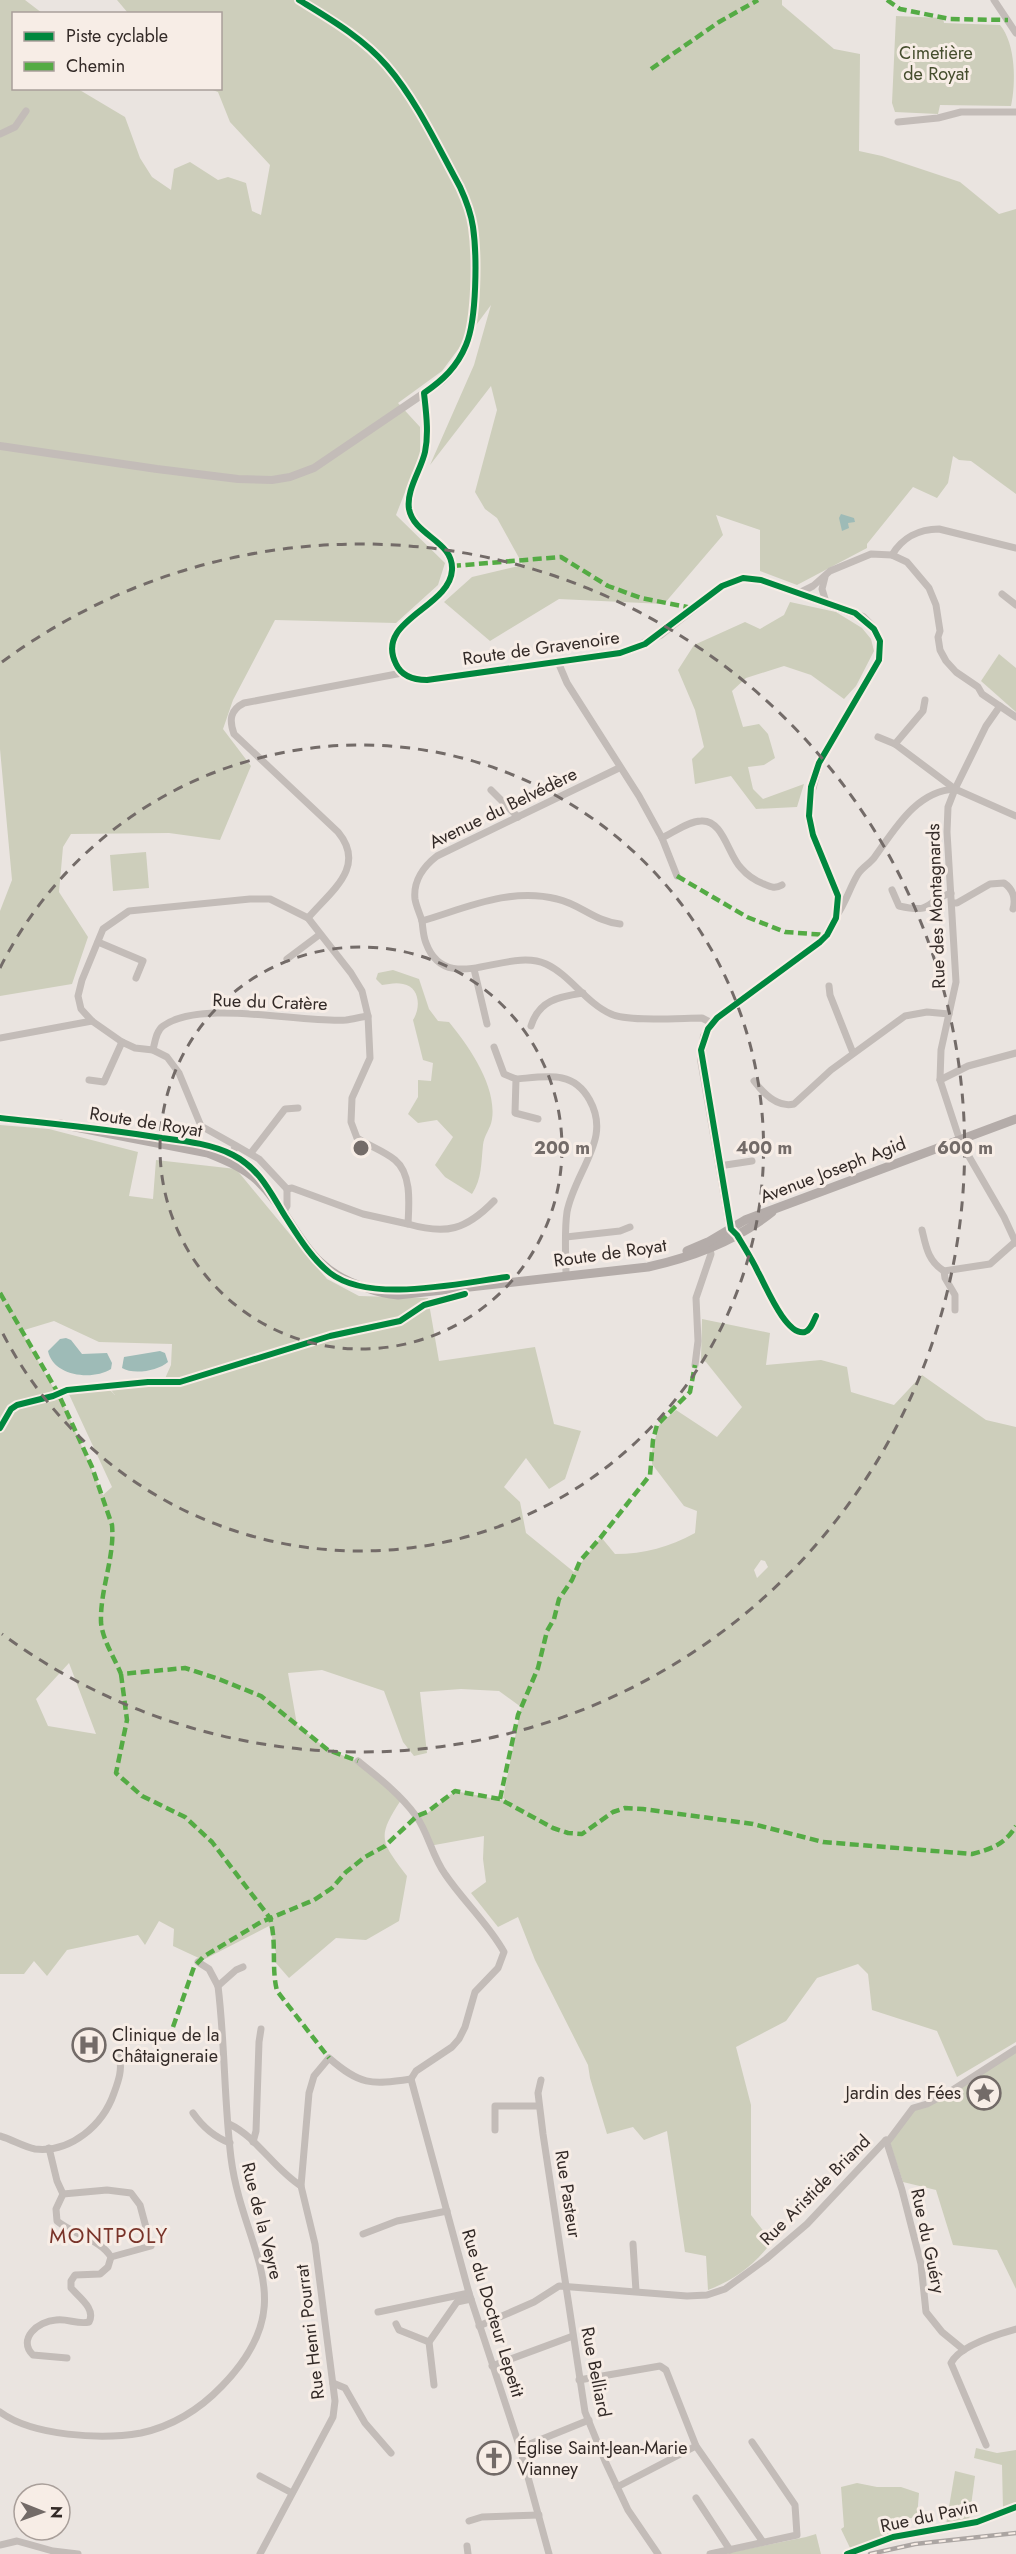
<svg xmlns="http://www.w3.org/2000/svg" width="1016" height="2554" font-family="Jost,sans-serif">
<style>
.green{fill:#cdcebb;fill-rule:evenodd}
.water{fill:#9ebbb7}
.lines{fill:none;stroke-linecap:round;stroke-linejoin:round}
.minor{stroke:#c3bcb8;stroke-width:7}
.tertiary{stroke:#c3bcb8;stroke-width:8}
.secondary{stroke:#b4aca9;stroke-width:9}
.rail-casing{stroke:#aba5a2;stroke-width:4.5}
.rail{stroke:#f7ede6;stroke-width:2;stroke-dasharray:7;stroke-linecap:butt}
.quiet{stroke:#54ab44;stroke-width:4.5;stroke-dasharray:9 4.5;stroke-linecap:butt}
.cycleway-casing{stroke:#f7ede6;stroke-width:10}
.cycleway{stroke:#00873e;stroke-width:6}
.ring{fill:none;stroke:#736b68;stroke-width:3;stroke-dasharray:10 8}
.labels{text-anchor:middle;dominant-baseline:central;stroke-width:6;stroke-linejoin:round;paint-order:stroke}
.park-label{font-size:18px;fill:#464e2e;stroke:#f7ede6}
.street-label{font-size:18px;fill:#332a27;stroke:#f7ede6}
.poi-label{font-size:18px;fill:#332a27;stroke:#f7ede6;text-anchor:start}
.quarter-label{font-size:21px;letter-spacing:1.5px;fill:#793329;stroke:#f7ede6}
.centre{fill:#736b68;stroke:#f7ede6;stroke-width:3}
.ring-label{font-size:18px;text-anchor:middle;font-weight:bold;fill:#736b68;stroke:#f7ede6;stroke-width:6;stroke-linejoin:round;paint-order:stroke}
</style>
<rect width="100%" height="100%" fill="#eae4e0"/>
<!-- green -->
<g class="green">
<path d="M0,0H25L42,13L14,14V88L78,89L125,117L140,158L152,177L171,190L174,169L190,162L218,180L228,177L246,183L252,211L261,215L270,165L230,122L218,92L210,89L220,88V14L128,13L117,0H782V5L834,49L860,54L859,151L882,156L960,182L999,214L1016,209V494L971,461L959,460L953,456L948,483L937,498L913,487L867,544V548L797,585L760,571V530L716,515L723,535L664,604L559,599L490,641L444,602L472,577L523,565L497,518L485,509L475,492L497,410L491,386L430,465L474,365L491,305L442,371L398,403L420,427V454L396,515L445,563L438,585L396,623L275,620L233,700L223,729L251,766L220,840L169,833L71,834L63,847L59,892L88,937L72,984L0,996V911L12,880L0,749Z"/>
<path d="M896,16L943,18L944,23L1000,25C1016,44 1016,84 1011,106L940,105L938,114L895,112L892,103Z"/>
<path d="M790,602L836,612L862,628L871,639L874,651L856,686L844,699L811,675L784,666L746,678L732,691L743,727L759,724L768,734L775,758L764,765L748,767L753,789L763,799L804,784L797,807L756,809L731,776L695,784L692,759L704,747L695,710L678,670L694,645L745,622L760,629L784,615Z"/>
<path d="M999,654L1016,668V712L981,681Z"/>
<path d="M146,852L149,888L113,891L110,855Z"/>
<path d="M393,970L419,979L429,1009L438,1021L449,1022C468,1045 497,1086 492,1119C491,1128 484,1135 483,1145C481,1163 482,1179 472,1194L445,1177L435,1165L453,1137L437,1120L418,1123L408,1114L418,1097V1080L431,1081L433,1063L423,1060L413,1020C421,1008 420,987 403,984C396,982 389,984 382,985L376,979L378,973Z"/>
<path d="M0,1125L49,1129L138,1152L129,1196L153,1199L156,1160L236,1169L327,1279L359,1296L428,1298L439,1361L535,1347L554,1424L581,1431L565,1479L549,1489L526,1458L504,1487L520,1502L526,1533L574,1572L601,1537L615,1554C645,1554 669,1547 695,1533L697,1511L684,1506L652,1464V1451L659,1425L676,1410L717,1437L742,1407L706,1362L701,1360L702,1319L770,1333L766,1365L821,1360L847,1367L851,1392L894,1405L922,1375L986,1420L1016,1427V2042L957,2077L937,2031L872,2010L868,1974L858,1964L817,1978L786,2021L736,2047L751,2105V2215L772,2242C754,2265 735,2280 708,2290L706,2256L685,2252L667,2131L644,2140L633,2127L607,2134L590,2078L588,2065L535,1960L518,1917L498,1927L471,1893L486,1882L483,1859L484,1836L429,1846L417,1816L425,1815L455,1791L511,1802L503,1798L521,1707L499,1691L461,1689L420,1692L427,1753L414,1756L403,1742L384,1691L322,1670L288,1673L297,1725L328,1750L358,1761L401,1800C376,1838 381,1841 407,1876L399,1921L366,1940L336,1938L289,1978L275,1962L276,1953L269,1926L203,1960L173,1946L174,1929L159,1921L145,1945L138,1935L67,1950L47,1976L34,1961L24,1974H0ZM54,1321L99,1342L172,1344L171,1365L163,1383L107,1385L115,1395L105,1385L67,1390L112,1487L103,1495L65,1408L21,1331ZM761,1560L765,1561L768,1567L757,1578L754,1570ZM69,1663L96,1734L48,1726L36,1699Z"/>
<path d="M1016,2049V2289L997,2250L953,2245L936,2190L903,2182L889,2140L913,2108L927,2104Z"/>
<path d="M976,2448L997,2453L1016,2450V2503L1003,2510L1002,2465L974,2458Z"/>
<path d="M955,2471L975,2476L969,2521L946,2525Z"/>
<path d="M857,2483L877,2487H901L919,2493L917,2517L899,2520L900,2532L851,2550L841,2529L844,2527L841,2487Z"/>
<path d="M816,2534L821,2554H723L806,2537Z"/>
</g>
<!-- water -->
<g class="water">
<path d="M841,514L854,518L855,522L848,523L849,528L842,531L839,518Z"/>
<path d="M66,1338L71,1340L82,1354L107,1353L112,1363L111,1369C92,1381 53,1376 48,1351L60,1339Z"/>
<path d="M160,1351L165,1353L168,1362C158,1371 133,1375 122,1368L124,1357Z"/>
</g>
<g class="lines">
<!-- minor -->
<g class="minor">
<path d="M994,0L1016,33"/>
<path d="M898,122L938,118L961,112H1016"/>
<path d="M0,134L15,127L26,111"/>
<path d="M892,555C902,538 919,529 939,529L1016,548"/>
<path d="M825,577L822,589L826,602"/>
<path d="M799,593L813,586L830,571L871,554L892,555L907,562L929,588L936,605L940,631L938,637L940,650L946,661L956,672L978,687L982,694L1016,717"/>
<path d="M1002,594L1016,605"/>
<path d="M558,662L567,683L639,796L662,838L677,876"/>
<path d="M1000,706L986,726L955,789L948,807L947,832L956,982L941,1050L940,1080L960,1141L1004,1217L1016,1243"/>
<path d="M878,737L895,744L955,789L1016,816"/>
<path d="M895,744L923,711L925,700"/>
<path d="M619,768L437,856C424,866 413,881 415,899C416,906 420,914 422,921C423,928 423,936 426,943C446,998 507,946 546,964C570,975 586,1003 611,1014C628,1022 681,1018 702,1018L712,1023"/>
<path d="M491,790L518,817"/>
<path d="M662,838C673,833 688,821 701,821C723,819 728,855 741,868C747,875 756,881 764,884C771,887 775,889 782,885"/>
<path d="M892,890L899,906C935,914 923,902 951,893"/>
<path d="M952,903H957L990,884L1004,883C1013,889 1016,899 1013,909"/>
<path d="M837,915C846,902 850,887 858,874C862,868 869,864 874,858C895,829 916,791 955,789"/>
<path d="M308,918C331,891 367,867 338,832L234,734C229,720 230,710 244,703L402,673"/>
<path d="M422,921C466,908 510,887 557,899C580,904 596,922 620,924"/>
<path d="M98,942L143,961L136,978"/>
<path d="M287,959L319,935"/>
<path d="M474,969L487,1024"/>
<path d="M829,986L830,995L853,1053"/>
<path d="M531,1026C539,1000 558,997 583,993"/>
<path d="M0,1038L92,1021"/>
<path d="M494,1047L504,1074L516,1079L515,1113L538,1119"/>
<path d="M153,1050C155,1042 156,1031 163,1026C201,999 300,1023 346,1020C353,1019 361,1017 368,1016"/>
<path d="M516,1079C530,1078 548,1075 562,1078C586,1083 600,1112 596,1135C592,1159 572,1185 567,1212C564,1233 566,1255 566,1276"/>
<path d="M89,1080L104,1082L122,1042"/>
<path d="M940,1080L968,1066L1016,1053"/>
<path d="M754,1081C763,1093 778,1108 794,1104L831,1070L905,1016L927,1012L949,1014"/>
<path d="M251,1153L285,1109L298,1108"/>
<path d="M232,1160L235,1145L201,1126L179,1073L167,1057L153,1050L135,1048L122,1042L92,1021L81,1009L78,996L82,980L103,929L129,911L250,899H270L308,918L351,973L362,991L368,1016L370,1058L352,1098L351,1122L357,1138C369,1146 384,1151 395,1160C412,1174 409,1204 408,1224L363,1214L292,1188L287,1189L259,1159L235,1145"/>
<path d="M719,1166L752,1161"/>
<path d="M283,1213L287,1206V1189"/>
<path d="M408,1224C446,1235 466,1230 494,1201"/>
<path d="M922,1230C926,1247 928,1261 944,1271L990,1264L1015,1242"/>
<path d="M737,1235C744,1247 752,1259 758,1272C765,1284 786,1337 805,1332C811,1330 813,1322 816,1316"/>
<path d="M566,1237L620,1231L630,1227"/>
<path d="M944,1271L945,1278L955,1295V1310"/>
<path d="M695,1365L698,1341L696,1298L711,1254L709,1245"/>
<path d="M358,1761C378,1777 401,1795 416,1816C428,1832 432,1856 445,1874C463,1901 488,1923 504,1952L498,1968L475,1992L465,2027L459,2039L452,2047L416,2071L411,2079"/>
<path d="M218,1986L236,1970L243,1967"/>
<path d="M411,2079L469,2293L520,2448L549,2554"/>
<path d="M541,2080L538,2093L543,2134L585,2412L605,2461L628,2510L658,2554"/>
<path d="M193,2113C202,2126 214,2137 230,2143"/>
<path d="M229,2124C257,2137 274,2169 301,2186L315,2244L335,2401L333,2417L260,2554"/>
<path d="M495,2130V2106H539"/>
<path d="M0,2136C11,2139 24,2147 35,2149C71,2153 103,2125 114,2093C118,2082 123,2069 119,2057"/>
<path d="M886,2140L902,2190L921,2264L926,2312L942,2332L964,2350"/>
<path d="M253,2142L256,2131L259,2042L261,2029"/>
<path d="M49,2148L57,2181L63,2194L56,2209L57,2221C74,2235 100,2239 111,2257L108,2267L100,2274L75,2275L71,2281V2288C80,2298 96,2309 89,2322C78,2325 67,2318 56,2320C38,2321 17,2339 33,2355L67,2358"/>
<path d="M301,2186L309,2093L314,2076L329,2058C360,2085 370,2085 411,2079"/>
<path d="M63,2194L107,2190L131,2193L140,2205L151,2246L111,2257"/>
<path d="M363,2234L397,2221L447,2211"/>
<path d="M633,2244L636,2291"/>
<path d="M378,2312L469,2293"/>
<path d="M396,2324L399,2330L429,2342"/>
<path d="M479,2326L534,2302L559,2286L687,2296L707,2295L725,2289L766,2259L807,2224L886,2140H889L913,2108L927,2104L948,2093L1016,2049"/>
<path d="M492,2366L573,2336"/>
<path d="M579,2380L660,2366L666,2370L696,2446L763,2542"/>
<path d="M333,2383L345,2388L365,2423L391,2453"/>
<path d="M434,2385L429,2342L457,2302L471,2299"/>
<path d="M0,2412C33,2436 101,2440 141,2433C173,2426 199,2410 222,2386C305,2301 243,2252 231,2158C224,2101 225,2043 218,1986L209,1969L198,1962"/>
<path d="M986,2445L951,2363C959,2346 998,2334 1016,2329"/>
<path d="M520,2448L589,2420"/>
<path d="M260,2476L292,2493"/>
<path d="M617,2487L696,2446"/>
<path d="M696,2498L730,2550"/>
<path d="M469,2521L482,2517L539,2515"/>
<path d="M0,2545L17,2541L53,2551L78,2554"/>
<path d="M467,2546L468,2554"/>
<path d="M710,2554L797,2535L795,2505L752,2442"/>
<path d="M847,2554L893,2537L977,2522L1016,2507"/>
</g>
<!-- tertiary -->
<g class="tertiary">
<path d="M424,393C426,412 429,433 425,452C421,470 406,490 409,509C414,536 454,541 452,570C450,608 374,620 396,664C402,677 414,680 427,680L628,651L660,635L722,586L743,578L761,580L863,617L871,625L879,638V660L819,763L810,798L809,816L813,835L838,896L836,918L827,935L820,942L717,1018L704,1036L701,1059L729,1222L735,1233"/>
<path d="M0,446L157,469L238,479L272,480L290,477L314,468L439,383C468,359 474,324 474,288C474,264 476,239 471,215C465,190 450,168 437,146C425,123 413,100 398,79C373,45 335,22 299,0"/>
</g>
<!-- secondary -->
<g class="secondary">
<path d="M0,1118L63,1125"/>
<path d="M60,1124L208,1153C225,1160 243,1167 257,1180C300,1222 301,1269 367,1288C378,1292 387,1294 398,1295L648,1267C693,1257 736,1241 772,1212"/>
<path d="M125,1132L208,1147L233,1155L250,1169"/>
<path d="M687,1251L708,1242L745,1220L1016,1119"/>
</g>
<!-- rail casing -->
<g class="rail-casing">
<path id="rail" d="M870,2554L915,2544L1016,2533"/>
</g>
<!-- rail -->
<use href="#rail" class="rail"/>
<!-- quiet -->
<g class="quiet">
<path d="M887,0L900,9L950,19L1008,20"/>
<path d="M651,69L719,22L758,0"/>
<path d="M452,566L561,557L608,586L641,598L692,608"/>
<path d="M677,876L747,917L785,932L827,935"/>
<path d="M0,1293L58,1393L92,1467L112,1525C115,1557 100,1589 101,1622C102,1639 115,1659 121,1674L185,1668L216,1678L261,1696L328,1750L358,1761"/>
<path d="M121,1674L127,1720L116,1773L142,1796L185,1817L212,1842L270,1918C277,1942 271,1967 277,1991L329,2058"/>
<path d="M500,1799L518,1715L538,1668L547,1631L554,1619L559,1599L572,1580L580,1561L601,1537L650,1475L653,1440L657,1425L690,1392L695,1365"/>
<path d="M173,2027L194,1967L203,1957L261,1922L314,1900L332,1888L346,1872L365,1857L385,1846L417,1816L427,1812L455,1791L500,1799L553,1828L568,1833L582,1834L613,1812L625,1808L643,1809L753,1824L823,1842L972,1854C992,1849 1005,1844 1016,1826"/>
</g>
<!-- cycleway casing -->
<g class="cycleway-casing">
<g id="cycleway">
<path d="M299,0C330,19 363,38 387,66C417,101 438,147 460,187C466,200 471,213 473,227C477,255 477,319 466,345C457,367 443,380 424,393C426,412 429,433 425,452C421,470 406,490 409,509C414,536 454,541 452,570C450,608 374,620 396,664C402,677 414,680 427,680L620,653L645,644L722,586L743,578L761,580L855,613L874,629L880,641L879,660L819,763L811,787L809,816L813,835L838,896L836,918L827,935L820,942L717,1018L708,1029L701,1050L731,1229L737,1235C744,1247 752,1259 758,1272C765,1284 786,1337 805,1332C811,1330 813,1322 816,1316"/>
<path d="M0,1118C54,1124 108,1129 162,1138C185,1141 212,1144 233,1155C260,1169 270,1192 285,1216C298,1236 311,1258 330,1273C370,1304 459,1283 507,1277"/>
<path d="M0,1428L11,1409L17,1405L53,1396L67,1390L148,1382H180L330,1336L400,1321L424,1305L465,1294"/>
<path d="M847,2554L893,2537L977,2522L1016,2507"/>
</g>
</g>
<!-- cycleway -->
<use href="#cycleway" class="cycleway"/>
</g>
<!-- distance rings -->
<g class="ring">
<circle cx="361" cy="1148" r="201"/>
<path d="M0 968A403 403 0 1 1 0 1328"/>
<path d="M2 662A604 604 0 1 1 2 1634"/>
</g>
<!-- icons -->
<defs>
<g id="hospital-ring" transform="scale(1.725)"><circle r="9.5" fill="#f7ede6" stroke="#736b68" stroke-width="1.5"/><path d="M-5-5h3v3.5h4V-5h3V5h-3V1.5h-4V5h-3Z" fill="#736b68"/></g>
<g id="sight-ring" transform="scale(1.725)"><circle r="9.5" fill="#f7ede6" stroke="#736b68" stroke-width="1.5"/><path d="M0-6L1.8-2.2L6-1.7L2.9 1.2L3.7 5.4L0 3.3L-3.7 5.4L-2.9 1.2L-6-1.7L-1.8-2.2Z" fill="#736b68"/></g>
<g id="church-ring" transform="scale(1.725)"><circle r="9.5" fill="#f7ede6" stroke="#736b68" stroke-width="1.5"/><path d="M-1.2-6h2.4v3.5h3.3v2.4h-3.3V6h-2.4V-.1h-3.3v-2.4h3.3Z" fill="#736b68"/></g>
</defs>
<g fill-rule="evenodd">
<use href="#hospital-ring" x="89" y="2045"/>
<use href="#sight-ring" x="984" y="2093"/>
<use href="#church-ring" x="494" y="2458"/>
</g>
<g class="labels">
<!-- park labels -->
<g class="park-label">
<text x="936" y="53">Cimetière<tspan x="936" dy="21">de Royat</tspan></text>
</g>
<!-- street labels -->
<g class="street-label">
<text transform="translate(541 648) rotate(-8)">Route de Gravenoire</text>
<text transform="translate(503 808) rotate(-26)">Avenue du Belvédère</text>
<text transform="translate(936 906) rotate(-92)">Rue des Montagnards</text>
<text transform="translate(270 1002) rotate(2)">Rue du Cratère</text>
<text transform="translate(146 1122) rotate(9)">Route de Royat</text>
<text transform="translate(833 1170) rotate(-21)">Avenue Joseph Agid</text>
<text transform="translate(610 1253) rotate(-8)">Route de Royat</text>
<text transform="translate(815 2190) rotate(-45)">Rue Aristide Briand</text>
<text transform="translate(568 2194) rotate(81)">Rue Pasteur</text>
<text transform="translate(262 2221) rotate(76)">Rue de la Veyre</text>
<text transform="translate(928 2241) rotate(78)">Rue du Guéry</text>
<text transform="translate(493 2313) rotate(73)">Rue du Docteur Lepetit</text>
<text transform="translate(310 2332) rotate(-97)">Rue Henri Pourrat</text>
<text transform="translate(596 2372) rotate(79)">Rue Belliard</text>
<text transform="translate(929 2516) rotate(-12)">Rue du Pavin</text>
</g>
<!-- poi labels -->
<g class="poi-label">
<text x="112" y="2035">Clinique de la<tspan x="112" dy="21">Châtaigneraie</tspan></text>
<text x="961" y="2093" text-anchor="end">Jardin des Fées</text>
<text x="517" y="2448">Église Saint-Jean-Marie<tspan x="517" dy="21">Vianney</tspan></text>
</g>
<!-- quarter labels -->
<g class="quarter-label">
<text x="109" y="2236">MONTPOLY</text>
</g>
</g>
<circle cx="361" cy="1148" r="9" class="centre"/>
<g class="ring-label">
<text x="562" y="1154">200 m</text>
<text x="764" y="1154">400 m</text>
<text x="965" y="1154">600 m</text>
</g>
<!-- legend -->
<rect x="12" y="12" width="210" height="78" fill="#f7ede6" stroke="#a99f9a" stroke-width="1.5"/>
<rect x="24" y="32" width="30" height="9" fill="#00873e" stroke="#a99f9a" stroke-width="1.5"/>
<text x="66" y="42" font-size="18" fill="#332a27">Piste cyclable</text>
<rect x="24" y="62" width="30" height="9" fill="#54ab44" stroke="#a99f9a" stroke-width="1.5"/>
<text x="66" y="72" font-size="18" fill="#332a27">Chemin</text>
<!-- north arrow -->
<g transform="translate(42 2512) rotate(91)"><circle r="28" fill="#f7ede6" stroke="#a99f9a" stroke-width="1.5"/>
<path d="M0-4.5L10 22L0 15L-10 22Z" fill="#736b68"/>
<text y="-9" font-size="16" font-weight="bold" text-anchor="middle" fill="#332a27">N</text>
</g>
</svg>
